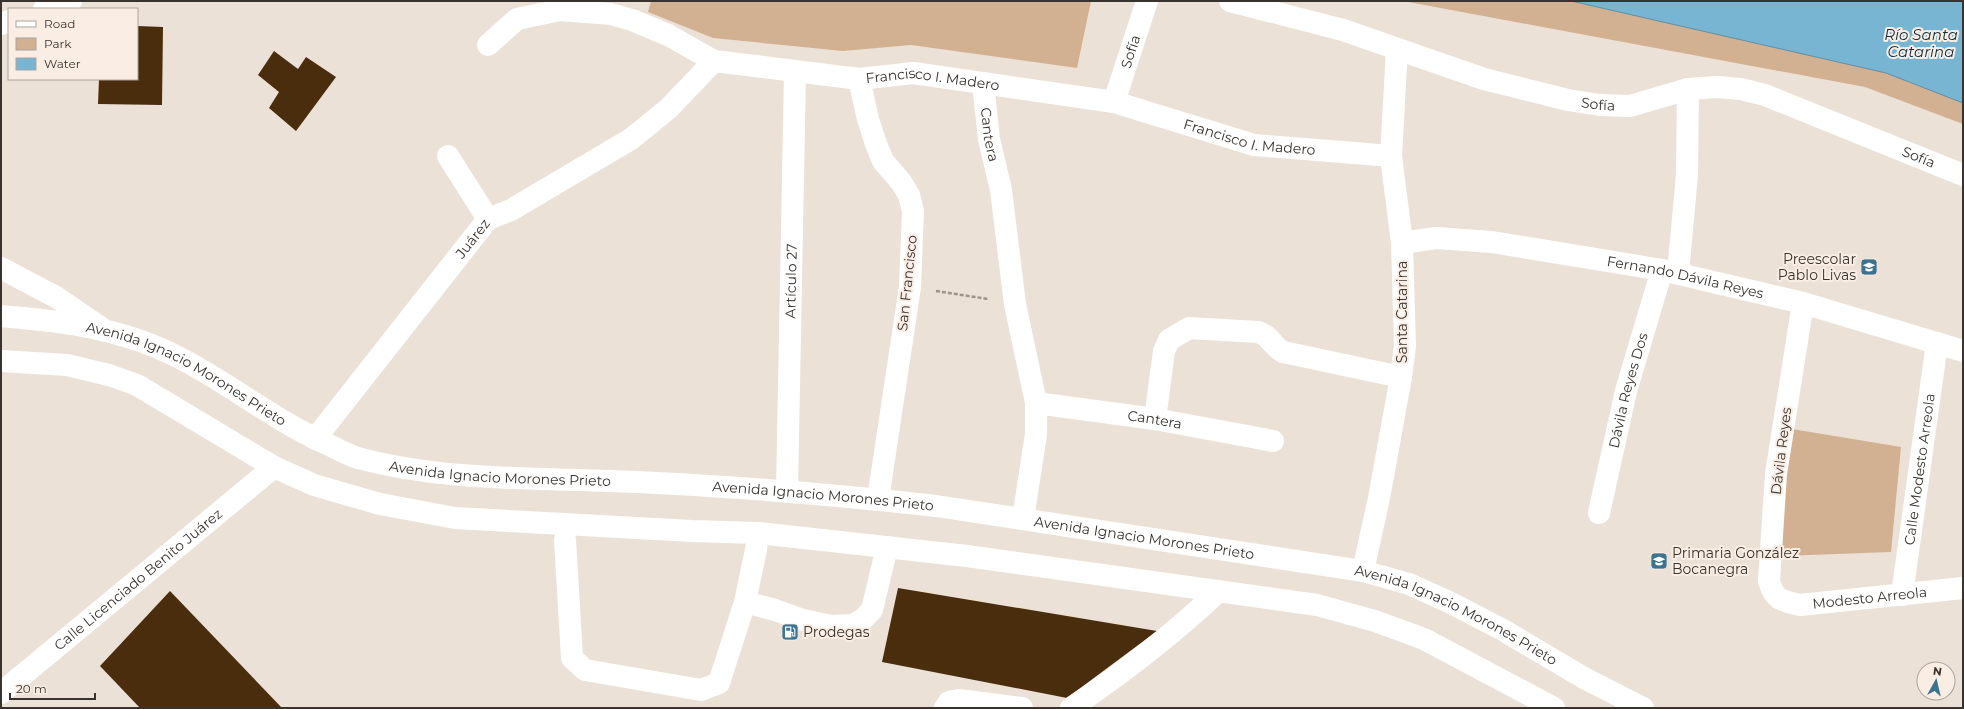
<svg xmlns="http://www.w3.org/2000/svg" width="1964" height="709" font-family="Montserrat,sans-serif">
<style>
.green{fill:#d2b192}
.water{fill:#77b5d3;stroke:#648ea2}
.building{fill:#4a2d0c}
.lines{fill:none;stroke-linecap:round;stroke-linejoin:round}
.path{stroke:#9c948c;stroke-width:2.5;stroke-dasharray:4 2;stroke-linecap:butt}
.minor{stroke:#fff;stroke-width:22}
.major{stroke:#fff;stroke-width:22}
.labels{text-anchor:middle;dominant-baseline:central;stroke-width:4;stroke-linejoin:round;paint-order:stroke}
.street-label{font-size:14px;fill:#38332f;stroke:#faeee4}
.poi-label{font-size:14px;fill:#38332f;stroke:#faeee4;text-anchor:start}
.water-label{font-size:15px;font-style:italic;fill:#122f3d;stroke:#faeee4}
</style>
<rect width="100%" height="100%" fill="#ece1d7"/>
<!-- green -->
<g class="green">
<path d="M651,1H1091L1077,68L911,45L843,51L713,38L648,12Z"/>
<path d="M1403,1H1963V124L1865,87Z"/>
<path d="M1792,429L1901,447L1891,552L1783,556L1781,518Z"/>
</g>
<!-- water -->
<path class="water" d="M1571,1H1963V103L1886,73Z"/>
<!-- building -->
<g class="building">
<path d="M137,26L163,27L162,105L98,104L99,79H137Z"/>
<path d="M274,51L298,69L306,57L336,77L296,131L269,108L279,92L258,75Z"/>
<path d="M898,588L1157,631L1067,698L882,662Z"/>
<path d="M170,591L282,708H140L100,666Z"/>
</g>
<g class="lines">
<!-- path -->
<path class="path" d="M936,291L988,299"/>
<!-- minor -->
<g class="minor">
<path id="s1" d="M1230,1L1343,30L1484,79L1568,100L1600,105L1630,106L1688,89L1717,87L1741,89L1765,95L1963,175"/>
<path d="M44,9L71,1"/>
<path d="M1,24L9,21"/>
<path id="s2" d="M488,45L517,19L560,10L611,14L632,20L668,35L714,61L859,79L913,73L1114,102L1254,145L1391,156"/>
<path d="M859,79L868,119L876,144L883,161L901,182L909,195L913,211L910,287L878,499"/>
<path id="s3" d="M983,83L989,139L1001,190L1015,304L1036,403V434L1023,519"/>
<path id="s4" d="M1114,102L1147,1"/>
<path d="M448,156L488,219"/>
<path id="s5" d="M1402,243L1436,238L1492,242L1662,270L1803,303L1963,351"/>
<path d="M1,268L56,297L103,329"/>
<path d="M1678,273L1687,175L1688,89"/>
<path id="s6" d="M1803,303L1776,474L1769,581C1774,600 1782,601 1800,605L1963,588"/>
<path id="s7" d="M1036,403L1155,419L1273,441"/>
<path d="M1155,419L1164,351L1169,340L1189,328L1258,332C1270,335 1272,346 1283,352L1401,377"/>
<path id="s8" d="M315,439L488,219L511,210L631,139L668,109L714,61"/>
<path id="s9" d="M787,491L795,72"/>
<path id="s10" d="M1599,513L1626,391L1662,270"/>
<path d="M758,533L756,550L745,602L775,610L803,620L831,626L853,625L863,619L872,610L887,547"/>
<path d="M565,540L572,658L585,670L701,690L719,683L745,602"/>
<path d="M1363,571L1379,498L1401,377L1405,346L1402,243L1391,156L1397,49"/>
<path id="s11" d="M1902,595L1937,343"/>
<path id="s12" d="M1,693L274,467"/>
<path d="M945,708L949,702L959,700L1022,708"/>
<path d="M1071,708C1123,673 1173,634 1219,591"/>
</g>
<!-- major -->
<g class="major">
<path id="s13" d="M1,316C61,321 121,328 176,356C228,382 273,420 327,444C337,449 348,455 358,458C440,480 526,478 610,481C719,485 828,494 936,506L1363,571L1409,584L1451,603L1503,630L1584,678L1643,708"/>
<path d="M1,361L67,365L109,375L137,385L274,467L314,485L380,504L455,518L692,531L758,533L967,556L1317,605L1375,621L1424,639L1554,708"/>
</g>
</g>
<!-- icons -->
<defs>
<g id="school-square" transform="scale(0.9)"><rect x="-9" y="-9" width="18" height="18" rx="4" fill="#3c748f" stroke="#faeee4"/><path d="M0-5L7-2L0 1L-7-2ZM-4 1L0 2.5L4 1V4Q0 6-4 4Z" fill="#fff"/></g>
<g id="fuel-square" transform="scale(0.9)"><rect x="-9" y="-9" width="18" height="18" rx="4" fill="#3c748f" stroke="#faeee4"/><path d="M-5.5-6h7V0h2V4h1.3V-2.5L3-4.5l.8-.8L6-3V5H2.5V1h-1V6h-7ZM-4.2-4.7v3.2H.2V-4.7Z" fill="#fff"/></g>
</defs>
<g fill-rule="evenodd">
<use href="#school-square" x="1869" y="267"/>
<use href="#school-square" x="1659" y="561"/>
<use href="#fuel-square" x="790" y="632"/>
</g>
<g class="labels">
<!-- street labels -->
<g class="street-label">
<text stroke="none"><textPath href="#s4" startOffset="53">Sofía</textPath></text>
<text stroke="none"><textPath href="#s2" startOffset="468">Francisco I. Madero</textPath></text>
<text stroke="none"><textPath href="#s1" startOffset="383">Sofía</textPath></text>
<text stroke="none"><textPath href="#s3" startOffset="52">Cantera</textPath></text>
<text stroke="none"><textPath href="#s2" startOffset="792">Francisco I. Madero</textPath></text>
<text stroke="none"><textPath href="#s1" startOffset="719">Sofía</textPath></text>
<text stroke="none"><textPath href="#s8" startOffset="255">Juárez</textPath></text>
<text stroke="none"><textPath href="#s5" startOffset="287">Fernando Dávila Reyes</textPath></text>
<text stroke="none"><textPath href="#s9" startOffset="210">Artículo 27</textPath></text>
<text transform="translate(907 283) rotate(-84)">San Francisco</text>
<text transform="translate(1402 312) rotate(-90)">Santa Catarina</text>
<text stroke="none"><textPath href="#s13" startOffset="197">Avenida Ignacio Morones Prieto</textPath></text>
<text stroke="none"><textPath href="#s10" startOffset="126">Dávila Reyes Dos</textPath></text>
<text stroke="none"><textPath href="#s7" startOffset="120">Cantera</textPath></text>
<text transform="translate(1781 451) rotate(-83)">Dávila Reyes</text>
<text stroke="none"><textPath href="#s11" startOffset="127">Calle Modesto Arreola</textPath></text>
<text stroke="none"><textPath href="#s13" startOffset="533">Avenida Ignacio Morones Prieto</textPath></text>
<text stroke="none"><textPath href="#s13" startOffset="857">Avenida Ignacio Morones Prieto</textPath></text>
<text stroke="none"><textPath href="#s13" startOffset="1181">Avenida Ignacio Morones Prieto</textPath></text>
<text stroke="none"><textPath href="#s12" startOffset="178">Calle Licenciado Benito Juárez</textPath></text>
<text stroke="none"><textPath href="#s6" startOffset="393">Modesto Arreola</textPath></text>
<text stroke="none"><textPath href="#s13" startOffset="1505">Avenida Ignacio Morones Prieto</textPath></text>
</g>
<!-- poi labels -->
<g class="poi-label">
<text x="1856" y="259" text-anchor="end">Preescolar<tspan x="1856" dy="16">Pablo Livas</tspan></text>
<text x="1672" y="553">Primaria González<tspan x="1672" dy="16">Bocanegra</tspan></text>
<text x="803" y="632">Prodegas</text>
</g>
<!-- water labels -->
<g class="water-label">
<text x="1921" y="34">Río Santa<tspan x="1921" dy="17">Catarina</tspan></text>
</g>
</g>
<!-- border -->
<rect width="1964" height="709" fill="none" stroke="#38332f" stroke-width="4"/>
<!-- legend -->
<rect x="8" y="8" width="130" height="72" fill="#faeee4" stroke="#aca39c"/>
<rect x="16" y="21" width="20" height="6" fill="#ffffff" stroke="#aca39c"/>
<text x="44" y="28" font-size="12" fill="#38332f">Road</text>
<rect x="16" y="38" width="20" height="12" fill="#d2b192" stroke="#aca39c"/>
<text x="44" y="48" font-size="12" fill="#38332f">Park</text>
<rect x="16" y="58" width="20" height="12" fill="#77b5d3" stroke="#aca39c"/>
<text x="44" y="68" font-size="12" fill="#38332f">Water</text>
<!-- north arrow -->
<g transform="translate(1936 681) rotate(8)"><circle r="19" fill="#faeee4" stroke="#aca39c"/>
<path d="M0-3L7 15L0 10L-7 15Z" fill="#3c748f"/>
<text y="-6" font-size="11" font-weight="bold" text-anchor="middle" fill="#38332f">N</text>
</g>
<!-- scale -->
<path d="M10 693v6h85v-6" fill="none" stroke="#38332f" stroke-width="2"/>
<text x="16" y="693" font-size="12" fill="#38332f" stroke="#faeee4" stroke-width="3" paint-order="stroke">20 m</text>
</svg>
